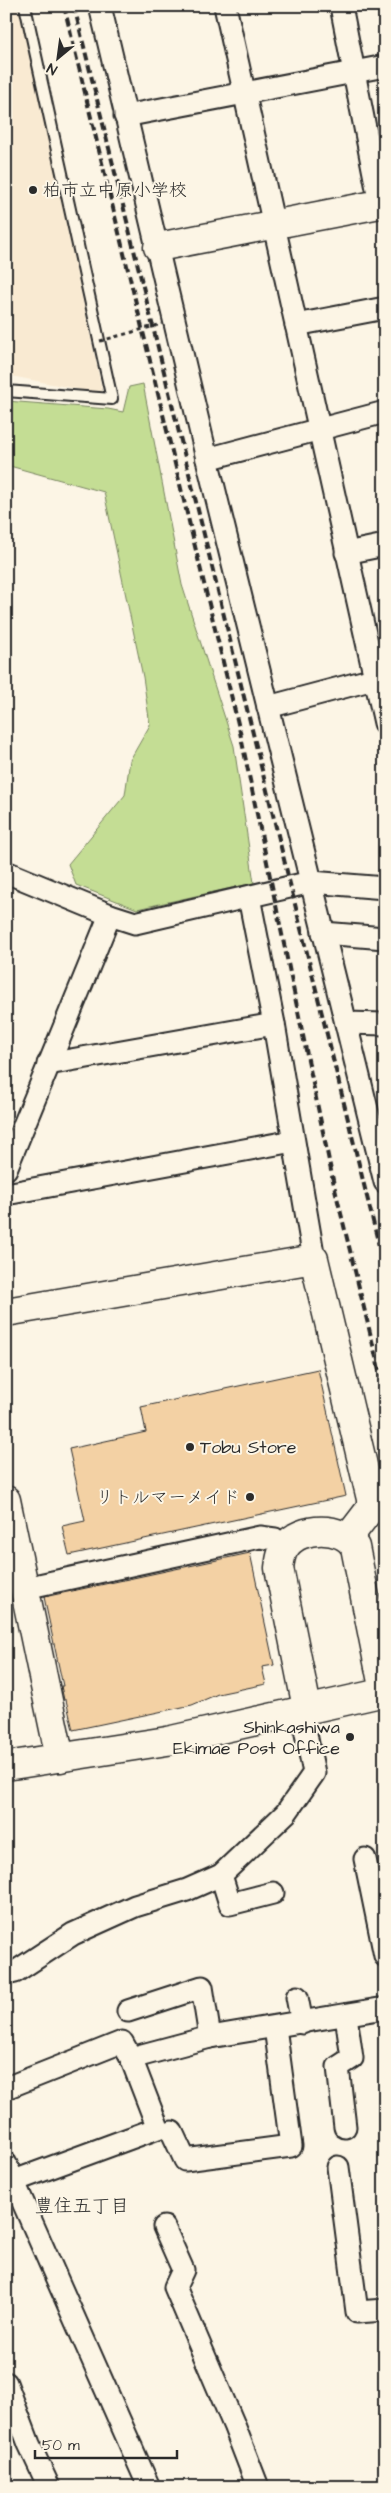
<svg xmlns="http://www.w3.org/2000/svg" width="391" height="2493" font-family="'Architects Daughter','Klee One',sans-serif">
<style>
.built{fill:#f9ead2}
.green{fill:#c4dd94;stroke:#788460}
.building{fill:#f3d1a4;stroke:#2b2b2b}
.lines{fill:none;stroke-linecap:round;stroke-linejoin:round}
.lane-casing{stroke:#2b2b2b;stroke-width:14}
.street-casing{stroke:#2b2b2b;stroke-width:25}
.secondary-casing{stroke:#2b2b2b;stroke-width:31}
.lane{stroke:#fcf5e5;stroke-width:10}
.street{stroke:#fcf5e5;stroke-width:21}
.secondary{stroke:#fcf5e5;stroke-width:28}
.rail{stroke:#2b2b2b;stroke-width:4;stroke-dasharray:8 4;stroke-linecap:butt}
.path-bridge{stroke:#2b2b2b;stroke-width:3;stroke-dasharray:4 4;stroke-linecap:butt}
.poi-dot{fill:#2b2b2b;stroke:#fcf5e5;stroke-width:2}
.labels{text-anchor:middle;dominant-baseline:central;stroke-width:4;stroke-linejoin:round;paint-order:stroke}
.poi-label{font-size:18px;fill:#2b2b2b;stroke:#fcf5e5;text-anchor:start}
.neighbourhood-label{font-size:19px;fill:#2b2b2b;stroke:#fcf5e5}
</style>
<rect width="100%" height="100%" fill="#fcf5e5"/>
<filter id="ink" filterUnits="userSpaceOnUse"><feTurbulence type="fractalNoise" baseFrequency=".02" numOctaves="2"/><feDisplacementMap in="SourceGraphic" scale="10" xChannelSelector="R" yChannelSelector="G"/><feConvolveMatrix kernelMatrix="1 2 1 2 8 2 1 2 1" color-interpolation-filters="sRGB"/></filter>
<g filter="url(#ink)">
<!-- built -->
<path class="built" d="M6,6H19L103,394L6,375Z"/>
<!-- green -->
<path class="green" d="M143,384L182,585L234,746L254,883L137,909L76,885L68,864L125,795L130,760L150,725L143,677L104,492L6,465V401L108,409L123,412L129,387Z"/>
<!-- building -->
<g class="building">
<path d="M318,1369L346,1496L69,1555L62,1526L85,1521L69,1449L146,1432L141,1407Z"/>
<path d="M250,1553L274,1665L262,1667L266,1684L218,1694L192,1705L73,1730L66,1700H64L61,1686H63L44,1597Z"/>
</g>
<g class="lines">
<!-- lane casing -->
<g class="lane-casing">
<path id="lane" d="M6,391L112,399L25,6"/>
</g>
<!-- street casing -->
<g class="street-casing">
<g id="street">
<path d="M100,6L207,459L385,1182"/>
<path d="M225,6L385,723"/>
<path d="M341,6L380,204"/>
<path d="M125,116L385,66"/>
<path d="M296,325L385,308"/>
<path d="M207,459L385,412"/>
<path d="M346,553L385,545"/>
<path d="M268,707L385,676"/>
<path d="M6,872L110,915L135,923L311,882L385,888"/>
<path d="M249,897L274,1024L314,1259"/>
<path d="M323,933L385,938"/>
<path d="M346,1023L385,1024"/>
<path d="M48,1064L274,1024"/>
<path d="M6,1169L110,915"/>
<path d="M6,1194L293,1141"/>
<path d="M25,1588L260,1537L275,1539L285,1546"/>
<path d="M365,1859L385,1956"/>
<path d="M221,1875L230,1904L273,1893"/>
<path d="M6,1974L15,1972L73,1934L135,1906L187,1890L221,1875L286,1813L314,1773L304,1724L307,1708"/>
<path d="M297,1997L302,2023"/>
<path d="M128,2011L202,1987L210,2037"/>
<path d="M6,2088L122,2042L131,2058"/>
<path d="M345,2127L338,2067L352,2058L346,2016"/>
<path d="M172,2132L185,2160L291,2146L275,2027"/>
<path d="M6,2164L149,2487"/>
<path d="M338,2167L357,2312L385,2310"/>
<path d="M14,2181L158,2128L131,2058L210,2037L385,2008"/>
<path d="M164,2227L183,2270L175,2287L234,2425L258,2487"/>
<path d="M6,2383L29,2444L49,2487"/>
</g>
</g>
<!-- secondary casing -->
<g class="secondary-casing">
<g id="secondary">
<path d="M158,247L385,203"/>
<path d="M6,1312L314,1259L371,1499V1508L348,1538"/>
<path d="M6,1500L60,1758"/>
<path d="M307,1708L279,1568C280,1560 281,1552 286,1546C300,1526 343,1525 355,1547L384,1692"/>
<path d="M6,1766L167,1741L385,1692"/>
</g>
</g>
<!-- lane -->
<use href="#lane" class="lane"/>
<!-- street -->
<use href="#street" class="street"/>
<!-- secondary -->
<use href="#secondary" class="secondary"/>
<!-- rail -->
<g class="rail">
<path d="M64,6L240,732L334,1185L385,1394"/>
<path d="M74,6L385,1270"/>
</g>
<!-- path-bridge -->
<path class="path-bridge" d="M100,341L162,324"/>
</g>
</g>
<!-- markers -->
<g class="poi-dot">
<circle cx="33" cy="190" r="5"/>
<circle cx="190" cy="1447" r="5"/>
<circle cx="250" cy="1497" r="5"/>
<circle cx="350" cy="1737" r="5"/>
</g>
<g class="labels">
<!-- poi labels -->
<g class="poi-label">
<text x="43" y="190">柏市立中原小学校</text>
<text x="200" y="1447">Tobu Store</text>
<text x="240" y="1497" text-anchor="end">リトルマーメイド</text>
<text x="340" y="1727" text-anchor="end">Shinkashiwa<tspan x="340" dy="21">Ekimae Post Office</tspan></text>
</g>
<!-- neighbourhood labels -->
<g class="neighbourhood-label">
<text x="82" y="2206">豊住五丁目</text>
</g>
</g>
<!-- margin -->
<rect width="391" height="2493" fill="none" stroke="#fcf5e5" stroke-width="25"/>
<rect x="12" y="12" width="366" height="2468" fill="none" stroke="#2b2b2b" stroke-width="2" filter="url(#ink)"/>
<!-- north arrow -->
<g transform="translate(58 58) rotate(209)" stroke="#fcf5e5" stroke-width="4" paint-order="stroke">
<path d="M0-4L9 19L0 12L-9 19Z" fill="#2b2b2b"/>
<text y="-8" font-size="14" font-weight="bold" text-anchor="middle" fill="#2b2b2b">N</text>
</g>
<!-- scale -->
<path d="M35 2450v8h142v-8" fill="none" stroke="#2b2b2b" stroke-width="2.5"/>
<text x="42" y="2450" font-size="15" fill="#2b2b2b" stroke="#fcf5e5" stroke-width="4" paint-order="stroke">50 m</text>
</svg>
